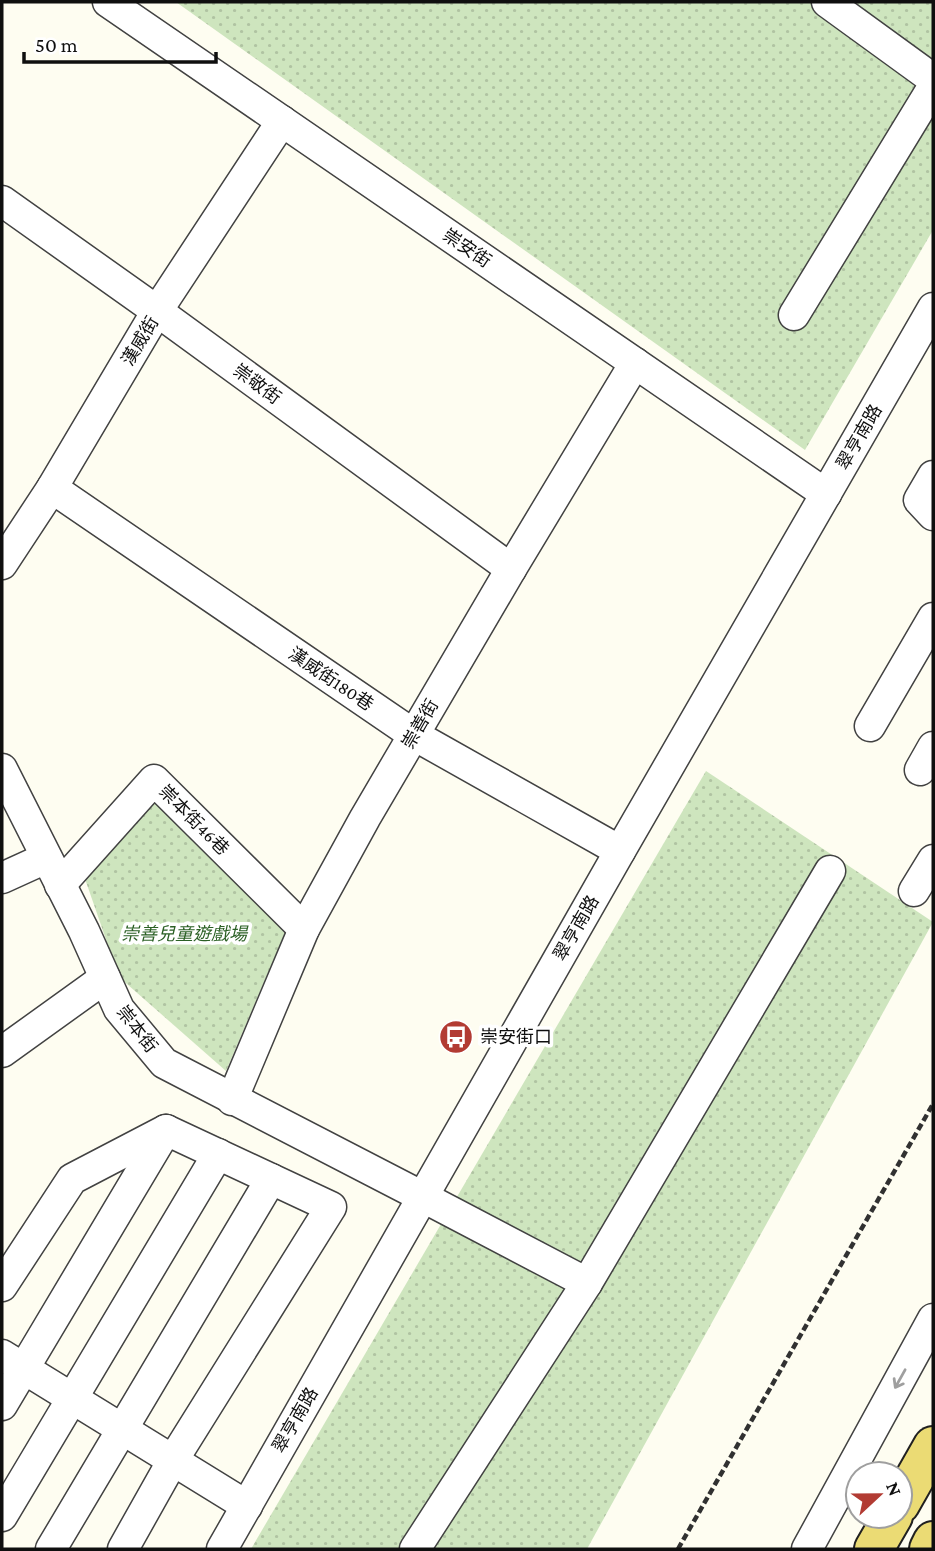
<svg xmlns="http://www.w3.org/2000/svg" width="935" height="1551" font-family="'Crimson Pro','Noto Sans TC',serif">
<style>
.grass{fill:url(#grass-dots)}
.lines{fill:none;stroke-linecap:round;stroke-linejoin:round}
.minor-casing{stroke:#424242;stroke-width:33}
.major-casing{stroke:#202020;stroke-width:42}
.path{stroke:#313131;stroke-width:4.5;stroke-dasharray:7 3.5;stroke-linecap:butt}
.minor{stroke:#fff;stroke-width:30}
.major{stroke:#ebdb74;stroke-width:38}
.oneway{stroke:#9f9f9f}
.labels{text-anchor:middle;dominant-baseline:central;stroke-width:7;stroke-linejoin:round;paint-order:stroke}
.street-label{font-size:18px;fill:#0f0f0f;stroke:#fff}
.park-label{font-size:18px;font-style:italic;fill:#2b6025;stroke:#fff}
.poi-label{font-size:18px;fill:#0f0f0f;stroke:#fff;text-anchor:start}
</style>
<defs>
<pattern id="grass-dots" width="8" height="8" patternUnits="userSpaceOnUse" patternTransform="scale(1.75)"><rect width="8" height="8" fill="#cee5be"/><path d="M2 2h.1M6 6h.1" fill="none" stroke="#b0c3a2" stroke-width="1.8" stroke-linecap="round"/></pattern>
</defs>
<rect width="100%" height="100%" fill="#fefdf1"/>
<!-- grass -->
<g class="grass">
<path d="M176,2H933V230L805,450Z"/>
<path d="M706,771L933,922L587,1549H251Z"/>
<path d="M156,795L285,933L226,1071L119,977L84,876Z"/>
</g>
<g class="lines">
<!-- minor casing -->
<g class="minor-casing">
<g id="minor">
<path d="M108,2L826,494"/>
<path d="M827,2L933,79"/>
<path d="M2,201L157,311L511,569"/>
<path d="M794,315L933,87"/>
<path d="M933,476L919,500L933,515"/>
<path d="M52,488L414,735L620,851"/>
<path d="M2,564L52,488L157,311L282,121"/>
<path d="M870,726L933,618"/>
<path d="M2,769L84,931L119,1009L164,1063L423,1197L587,1283"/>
<path d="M920,770L933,747"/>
<path d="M2,878L46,858"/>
<path d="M60,885L154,780L304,929"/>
<path d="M914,891L933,860"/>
<path d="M2,1052L105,978"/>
<path d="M232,1100L304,929L365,818L511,569L635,363"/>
<path d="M2,1286L72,1179L166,1130L331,1207L173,1460L123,1549"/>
<path d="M2,1355L247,1506"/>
<path d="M2,1405L166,1130"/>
<path d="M2,1516L218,1154"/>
<path d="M51,1549L271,1179"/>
<path d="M222,1549L620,851L933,308"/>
<path d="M415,1549L587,1283L830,871"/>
<path d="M807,1549L933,1319"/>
</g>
</g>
<!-- major casing -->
<g class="major-casing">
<g id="major">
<path d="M900,1504L933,1446"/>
<path d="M874,1549L893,1516"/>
<path d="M929,1549L933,1541"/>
</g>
</g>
<!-- path -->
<path class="path" d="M678,1549L933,1104"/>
<!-- minor -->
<use href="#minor" class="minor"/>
<!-- major -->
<use href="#major" class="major"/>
</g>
<!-- one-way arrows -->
<defs><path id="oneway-shaft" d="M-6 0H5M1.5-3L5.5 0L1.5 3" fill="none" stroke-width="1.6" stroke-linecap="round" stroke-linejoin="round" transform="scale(1.75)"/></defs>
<use class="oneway" href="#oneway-shaft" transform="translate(900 1379) rotate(119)"/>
<!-- icons -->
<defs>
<g id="bus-disc" transform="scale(1.75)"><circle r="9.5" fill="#b23b33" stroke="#fff"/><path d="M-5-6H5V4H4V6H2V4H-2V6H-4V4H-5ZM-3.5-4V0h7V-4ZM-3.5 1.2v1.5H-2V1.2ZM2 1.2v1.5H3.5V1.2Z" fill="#fff"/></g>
</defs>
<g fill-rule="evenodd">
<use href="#bus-disc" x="456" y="1037"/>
</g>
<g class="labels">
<!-- street labels -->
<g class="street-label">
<text transform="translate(467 248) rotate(34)">崇安街</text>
<text transform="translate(140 341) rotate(-59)">漢威街</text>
<text transform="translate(257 384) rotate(36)">崇敬街</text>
<text transform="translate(859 437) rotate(-60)">翠亨南路</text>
<text transform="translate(331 679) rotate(34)">漢威街180巷</text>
<text transform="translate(420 724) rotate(-60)">崇善街</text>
<text transform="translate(194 820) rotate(45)">崇本街46巷</text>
<text transform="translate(576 928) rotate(-60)">翠亨南路</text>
<text transform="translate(137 1029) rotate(52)">崇本街</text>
<text transform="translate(295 1420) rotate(-60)">翠亨南路</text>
</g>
<!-- park labels -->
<g class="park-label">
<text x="184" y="934">崇善兒童遊戲場</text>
</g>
<!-- poi labels -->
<g class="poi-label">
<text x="480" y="1037">崇安街口</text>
</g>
</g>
<!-- border -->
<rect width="935" height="1551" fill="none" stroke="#0f0f0f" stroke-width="7"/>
<!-- north arrow -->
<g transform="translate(879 1495) rotate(68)"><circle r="33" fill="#ffffff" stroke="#9f9f9f" stroke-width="2"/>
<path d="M0-5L12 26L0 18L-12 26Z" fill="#b23b33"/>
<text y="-10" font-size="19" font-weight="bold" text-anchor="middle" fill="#0f0f0f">N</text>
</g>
<!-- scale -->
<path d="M24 52v10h192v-10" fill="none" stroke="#0f0f0f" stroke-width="3.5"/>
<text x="35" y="52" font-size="21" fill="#0f0f0f" stroke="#ffffff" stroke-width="5" paint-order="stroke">50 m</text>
</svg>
